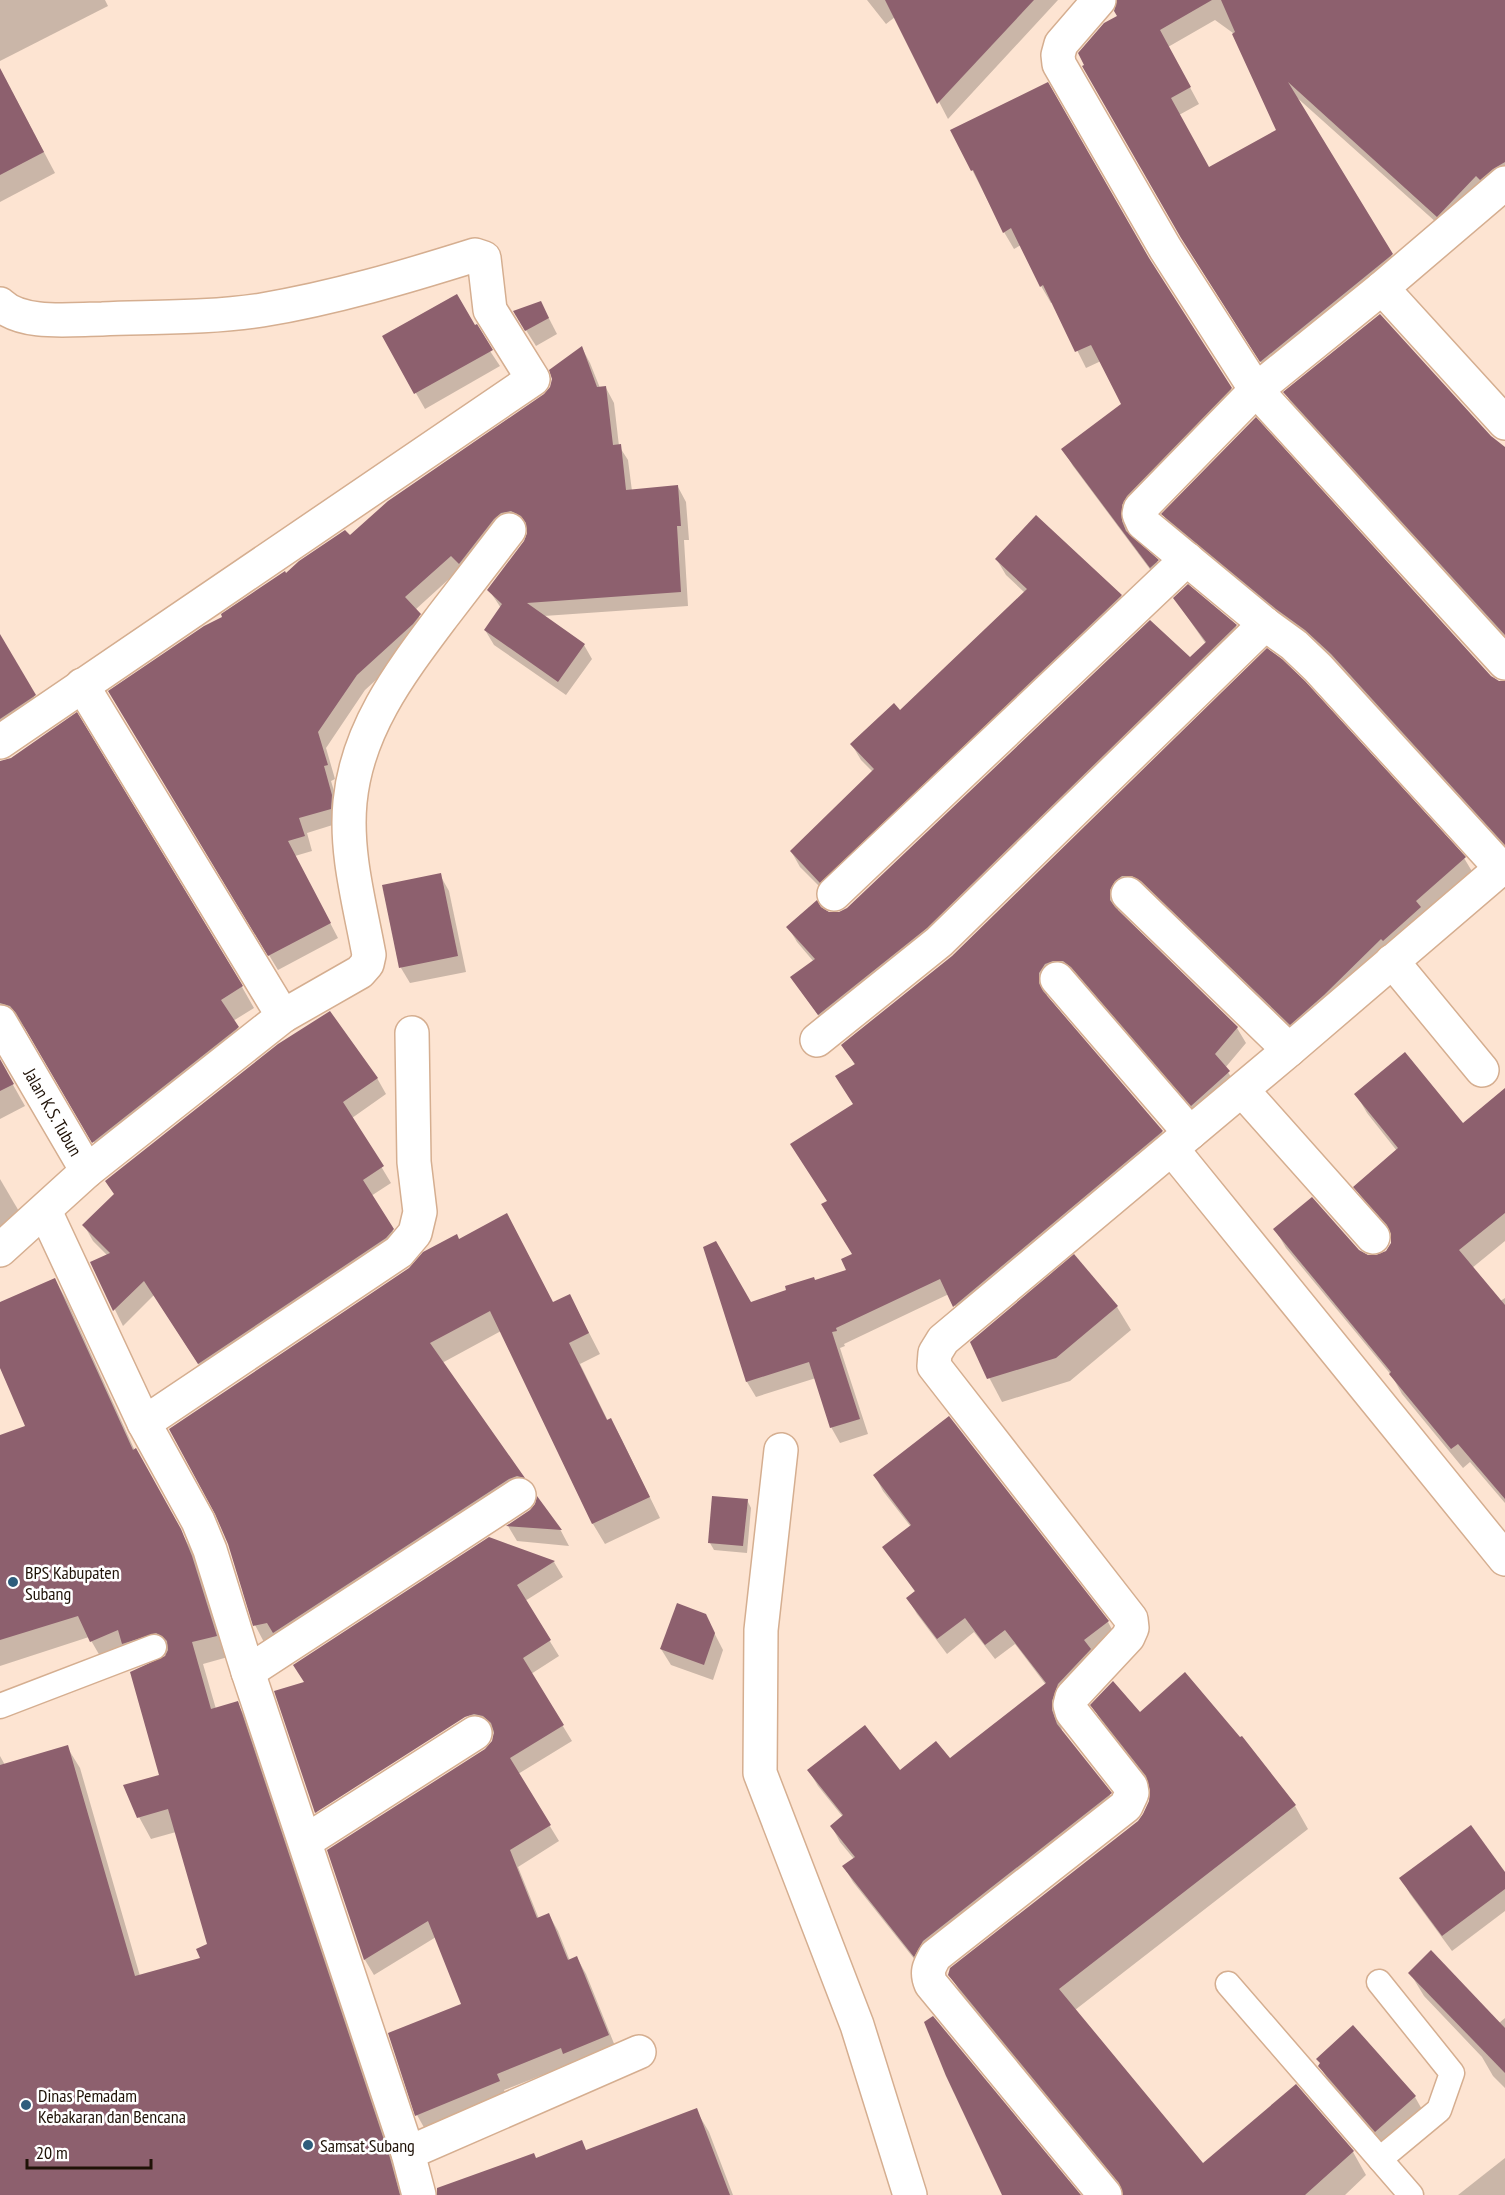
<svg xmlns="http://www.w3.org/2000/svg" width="1505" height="2195" font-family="'PT Sans Narrow',sans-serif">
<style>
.shadow{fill:#0003;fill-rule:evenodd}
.building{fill:#8d606e}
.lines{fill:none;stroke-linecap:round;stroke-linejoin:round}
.service-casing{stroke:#d5ae90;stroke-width:27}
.minor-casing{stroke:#d5ae90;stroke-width:36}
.service{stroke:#fff;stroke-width:24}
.minor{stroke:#fff;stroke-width:33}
.poi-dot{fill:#2e5d7c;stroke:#fff;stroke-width:2}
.labels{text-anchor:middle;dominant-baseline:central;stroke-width:5;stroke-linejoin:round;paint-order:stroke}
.street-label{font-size:18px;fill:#1f1207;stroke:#fff}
.poi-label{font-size:18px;fill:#1f1207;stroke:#fff;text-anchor:start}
</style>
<rect width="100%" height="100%" fill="#fde4d2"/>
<!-- shadow -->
<g class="shadow">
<path d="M0,0H105L108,6L0,61Z"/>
<path d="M867,0H1058L948,119L895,17L886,24Z"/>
<path d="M1118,0H1505V184L1447,232L1294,95L1401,271L1271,378L1192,255L1119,16ZM1215,20L1233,33L1278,131L1209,169L1179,115L1199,104L1168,47Z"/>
<path d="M0,69L55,173L0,202Z"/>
<path d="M952,131L1148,259L1241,405L1131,522V537L1157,561L1167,578L1161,584L1073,466L1063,449L1123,405L1101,361L1086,368L1053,302L1051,303L1041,286L1021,245L1014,249L1004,232Z"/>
<path d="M541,303L557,334L536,346L524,327Z"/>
<path d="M474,327L500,366L425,409L384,337Z"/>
<path d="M582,348L590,363L600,388H606L614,403L619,446L628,460L632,491L678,487L686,502L689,540H684L688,606L544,616L584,645L592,659L566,695L494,645L485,630L501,608L489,590L525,542L529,529L520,526L460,569L415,610L428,630L421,639L365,690L326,748L335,779L331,781L340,811L339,823L307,833L312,851L295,856L338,938L278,970L118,706L224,618L286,575L350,537L545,396Z"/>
<path d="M1285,392L1490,437L1505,449V639L1294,408Z"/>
<path d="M1163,514L1498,682L1505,683V849L1172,530Z"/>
<path d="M997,560L1121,596L1130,611L830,897L800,867L791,851L873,772L861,760L852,745L900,712L1025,593L1006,575Z"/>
<path d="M1175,599L1236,626L1244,641L828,1029L792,978L814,962L797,942L788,927L820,908L829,914H839L848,909L1190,659L1206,644Z"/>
<path d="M0,641L47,717L0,749Z"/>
<path d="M1267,650L1464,858L1473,873L1299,1039L1118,906V913L1237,1028L1246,1043L1225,1068L1238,1087L1201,1120L1082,982L1074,977L1047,989V998L1162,1132L1171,1147L963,1321L949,1294L844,1344L845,1346L840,1348L868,1434L840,1443L831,1427L816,1378L756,1397L747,1382L705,1247L751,1304L848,1271L854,1255L828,1202L854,1105L855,1065L843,1045L953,957Z"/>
<path d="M0,762L242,987L254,1008L233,1021L250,1049L106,1163L30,1034L24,1027L14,1024L0,1030Z"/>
<path d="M440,875L449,891L466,972L410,983L401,968Z"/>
<path d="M0,1062L25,1106L0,1119Z"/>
<path d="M377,1078L386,1094L352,1118L391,1183L371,1196L402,1246L208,1379L154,1295L123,1326L92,1263L108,1256L93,1241L84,1225Z"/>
<path d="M1505,1090V1241L1472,1268L1500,1301L1505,1298V1503L1470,1462L1463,1468L1402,1394L1392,1376L1286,1248L1275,1229L1358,1251L1367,1256L1377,1257L1387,1252L1392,1244L1393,1236L1366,1206L1355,1187L1397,1151L1367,1113L1356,1094L1463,1125Z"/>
<path d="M0,1179L30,1230L0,1257Z"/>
<path d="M458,1240L553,1304L570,1296L600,1354L580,1364L608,1421L611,1420L622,1440L660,1518L605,1544L593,1524L501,1331L442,1363L524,1478L534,1497L266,1646L255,1625Z"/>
<path d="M55,1280L67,1301L135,1451L193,1553L204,1580L228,1657L203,1664L216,1709L237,1703L250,1725L405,2195H0V1756L5,1765L67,1747L80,1768L140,1976L202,1959L209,1945L176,1832L151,1839L139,1817L161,1776L167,1655L104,1663L89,1637L0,1666V1436L27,1427L0,1367V1304Z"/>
<path d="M1117,1307L1131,1330L1070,1381L1002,1402L971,1343Z"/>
<path d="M949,1418L1108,1622L1116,1637L1060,1716L1062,1732L1110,1795L1118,1810L923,1970L853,1882L844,1867L854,1859L840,1842L832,1827L843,1817L818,1786L809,1771L900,1772L950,1761L1046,1685L1015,1644L995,1659L974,1632L947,1654L917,1614L908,1599L916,1593L884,1547L911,1527L883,1491L875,1476Z"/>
<path d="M538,1499L561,1531L569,1546L517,1541L508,1526L531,1511Z"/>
<path d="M747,1500L751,1508L747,1553L714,1550L710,1543Z"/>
<path d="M489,1539L554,1562L563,1577L525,1601L559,1656L531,1674L572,1741L518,1774L559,1841L518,1867L539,1919L549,1915L558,1931L570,1961L577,1958L586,1974L617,2051L574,2069L571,2064L504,2090L507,2098L426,2131L417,2115L463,2005L436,1937L374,1975L365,1960L329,1851L486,1750L493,1742L495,1733L483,1730L325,1828L317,1814L472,1714L470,1712L317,1810V1814L276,1692L305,1683Z"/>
<path d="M705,1615L723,1650L713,1680L671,1665L661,1649Z"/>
<path d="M1092,1705L1139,1714L1295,1806L1308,1829L1075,2010L1203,2165L1353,2152L1366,2175L1345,2195H1125L963,1997L949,1973L1139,1821L1151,1801V1786L1106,1729Z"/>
<path d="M1505,1875V1911L1452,1951L1410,1894L1401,1878Z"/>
<path d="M1410,1973L1499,2023L1505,2018V2088L1493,2076L1482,2057L1424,1996Z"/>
<path d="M1321,2064L1415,2097L1424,2113L1385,2147L1329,2082L1320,2066Z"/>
<path d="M696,2110L709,2132L733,2195H438L536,2159L587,2151Z"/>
<path d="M1505,2158V2195H1458Z"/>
</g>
<!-- building -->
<g class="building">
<path d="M885,0H1034L937,104Z"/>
<path d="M1117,0H1212L1160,30L1191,87L1171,98L1209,167L1276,130L1232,34L1235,32L1221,0H1505V162L1493,169L1480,180L1476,176L1437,217L1288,82L1393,254L1260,362L1181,238L1082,66L1084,65L1078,53L1104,23L1117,16L1114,11Z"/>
<path d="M0,68L44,152L0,175Z"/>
<path d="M1048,82L1149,258L1232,388L1127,496L1122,505V521L1126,531L1159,560L1150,568L1061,449L1121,404L1091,345L1075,352L1043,285L1040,287L1011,228L1003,233L973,170L971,171L950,130Z"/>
<path d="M457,294L475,325L477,324L493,350L414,394L382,336Z"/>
<path d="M541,301L549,318L525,331L513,311Z"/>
<path d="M1380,314L1491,436L1505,447V635L1283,392Z"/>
<path d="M582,346L597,387L606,386L613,445L621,444L626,490L678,485L681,526H677L681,592L527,603L585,644L558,682L484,630L502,604L487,590L524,541L527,533L526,523L521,516L511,511L501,513L494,519L459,564L451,556L405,597L421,614L413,624L357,675L318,732L328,765L324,766L332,795L331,809L299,818L305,836L288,841L331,923L268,956L108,691L204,626L222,617L221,614L285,571L286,573L299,561L345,530L350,535L388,501L544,394L550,387L552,379L549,370Z"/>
<path d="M1256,417L1491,676L1499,681H1505V845L1331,654L1305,630L1276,609L1161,514Z"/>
<path d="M1036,515L1122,595L820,883L790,851L874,769L850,744L894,703L900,710L1027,589L995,559Z"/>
<path d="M1188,584L1237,625L927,928L818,1015L790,977L815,959L786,927L817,900L821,907L829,912H839L847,908L1150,620L1190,657L1206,642L1173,598Z"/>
<path d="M0,634L36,695L0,719Z"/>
<path d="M1267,648L1282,659L1305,681L1466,857L1416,901L1421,907L1383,941L1381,939L1324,995L1290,1025L1141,881L1132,876H1122L1115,881L1110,890V900L1115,907L1238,1027L1215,1054L1230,1071L1191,1106L1071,967L1063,961H1053L1045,964L1039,973V983L1043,991L1163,1131L953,1307L940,1279L836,1328L837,1331L832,1332L860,1419L830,1428L809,1362L746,1382L703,1247L716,1241L751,1302L786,1290L785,1286L814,1277L815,1280L846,1270L841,1259L852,1254L821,1204L827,1201L790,1144L853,1104L835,1076L855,1064L841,1045L952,956Z"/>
<path d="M77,712L243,986L221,1000L239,1027L92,1143L16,1013L10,1006L0,1003V761L11,758Z"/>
<path d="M441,873L458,956L399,968L382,885Z"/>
<path d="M330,1011L378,1078L343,1102L384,1166L363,1180L394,1229L386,1238L198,1364L144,1281L113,1311L90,1262L110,1253L82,1225L114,1194L105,1181L278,1044Z"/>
<path d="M1405,1052L1463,1123L1505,1088V1213L1459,1250L1505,1305V1499L1458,1444L1451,1449L1389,1374L1391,1372L1273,1229L1312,1197L1359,1250L1368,1255H1376L1386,1251L1391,1243V1234L1387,1225L1353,1187L1398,1148L1354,1094Z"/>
<path d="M0,1059L14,1084L0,1091Z"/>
<path d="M507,1213L553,1302L570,1294L589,1333L569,1343L607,1420L611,1418L650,1497L592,1524L490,1311L430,1343L525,1478L517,1476L509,1479L273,1633L267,1623L253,1626L228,1544L215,1514L169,1429L409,1268L423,1252L457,1234L459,1239Z"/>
<path d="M1074,1254L1118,1306L1056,1358L987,1379L970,1342Z"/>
<path d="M55,1278L133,1450L136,1448L181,1529L192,1556L217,1636L192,1642L211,1709L238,1701L390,2158L400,2195H0V1765L68,1745L135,1976L200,1958L196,1949L207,1944L168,1809L137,1818L123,1785L159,1775L130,1672L165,1656L168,1650L167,1641L162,1636L156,1633L122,1644L118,1630L90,1642L78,1616L0,1640V1435L25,1426L0,1368V1302Z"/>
<path d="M949,1416L1109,1621L1084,1640L1091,1649L1058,1684L1052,1701V1710L1057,1724L1112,1793L923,1941L914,1957L842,1866L855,1857L830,1826L843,1815L807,1770L865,1725L900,1770L936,1741L950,1758L1046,1683L1005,1630L985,1645L965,1618L937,1639L906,1598L915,1591L882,1547L911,1525L873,1475Z"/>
<path d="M537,1496L562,1530L506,1526L530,1510L535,1504Z"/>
<path d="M712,1496L748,1499L743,1546L708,1543Z"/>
<path d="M489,1537L555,1561L517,1585L551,1640L523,1658L564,1725L510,1758L551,1825L510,1850L537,1918L549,1913L568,1960L577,1956L609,2035L563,2054L561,2048L497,2074L500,2081L415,2116L388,2033L461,2004L428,1921L364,1960L327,1850L485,1749L492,1741L494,1732L491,1723L483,1716L474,1714L465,1717L315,1813L274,1691L304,1682L293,1665Z"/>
<path d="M677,1603L706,1614L715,1633L704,1665L660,1649Z"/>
<path d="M1185,1672L1240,1737L1242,1736L1296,1805L1059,1989L1203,2163L1296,2084L1354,2151L1305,2195H1123L1119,2183L948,1975L950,1968L1138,1821L1143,1814L1149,1801L1150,1791L1146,1776L1090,1705L1113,1681L1140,1712Z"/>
<path d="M1471,1825L1505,1872V1889L1442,1936L1399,1878Z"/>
<path d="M1431,1950L1505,2028V2073L1408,1973Z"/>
<path d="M933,2016L1081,2195H1002L946,2076L924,2022Z"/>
<path d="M1353,2025L1416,2096L1375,2132L1318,2066L1320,2063L1316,2059Z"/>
<path d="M697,2108L730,2195H437V2188L534,2153L536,2158L582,2140L586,2150Z"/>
</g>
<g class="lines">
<!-- service casing -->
<g class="service-casing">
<g id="service">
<path d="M0,1706L154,1647"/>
<path d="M1379,1982L1452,2073L1439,2110L1380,2159"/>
<path d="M1228,1984L1411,2195"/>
</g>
</g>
<!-- minor casing -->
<g class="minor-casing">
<g id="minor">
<path d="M1099,0L1061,44L1058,55L1059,64L1165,248L1256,390L1505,663"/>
<path d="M1382,288L1505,423"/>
<path d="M0,304C22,326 73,319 102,319C155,317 210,318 262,310C334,298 405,277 475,255L484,258L490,310L533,379L0,742"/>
<path d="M1501,868L1318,668L1294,645L1265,624L1143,523L1139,514L1140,509L1256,390L1382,288L1505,183"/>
<path d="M834,894L1187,559"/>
<path d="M1128,894L1289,1050"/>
<path d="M1392,961L1482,1070"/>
<path d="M1057,979L1190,1133"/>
<path d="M283,1016L360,972L367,964L369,955C360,905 345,853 350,802C357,729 400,673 442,617C464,588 487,559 509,530"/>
<path d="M0,1022L87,1171"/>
<path d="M817,1040L939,942L1265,624"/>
<path d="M1242,1090L1373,1237"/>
<path d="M1172,1149L1505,1559"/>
<path d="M45,1211L144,1423L198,1521L210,1550L248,1672L408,2153L419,2195"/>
<path d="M0,1250L87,1171L283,1016L82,685"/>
<path d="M144,1423L399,1252L415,1233L420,1212L414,1162L412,1033"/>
<path d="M781,1450L761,1630L760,1773L857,2025L910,2195"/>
<path d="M248,1672L519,1495"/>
<path d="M306,1841L475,1733"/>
<path d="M408,2153L639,2052"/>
<path d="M1105,2195L931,1984C926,1972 929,1967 935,1956L1126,1806L1132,1793L1131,1787L1072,1712L1070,1705L1072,1697L1128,1637L1132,1628L1131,1619L934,1366L935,1353L943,1340L1289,1050L1505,865"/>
</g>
</g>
<!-- service -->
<use href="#service" class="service"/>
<!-- minor -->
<use href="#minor" class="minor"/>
</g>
<!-- markers -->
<g class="poi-dot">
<circle cx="13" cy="1582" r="6"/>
<circle cx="26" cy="2105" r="6"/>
<circle cx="308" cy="2145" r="6"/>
</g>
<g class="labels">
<!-- street labels -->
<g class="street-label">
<text transform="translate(53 1112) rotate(60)">Jalan K.S. Tubun</text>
</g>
<!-- poi labels -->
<g class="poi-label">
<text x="25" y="1572">BPS Kabupaten<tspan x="25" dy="21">Subang</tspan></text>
<text x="38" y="2095">Dinas Pemadam<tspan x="38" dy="21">Kebakaran dan Bencana</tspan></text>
<text x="320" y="2145">Samsat Subang</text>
</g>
</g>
<!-- scale -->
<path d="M27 2159v9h124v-9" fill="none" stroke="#1f1207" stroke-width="3"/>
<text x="36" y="2159" font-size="18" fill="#1f1207" stroke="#ffffff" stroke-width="4.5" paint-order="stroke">20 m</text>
</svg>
